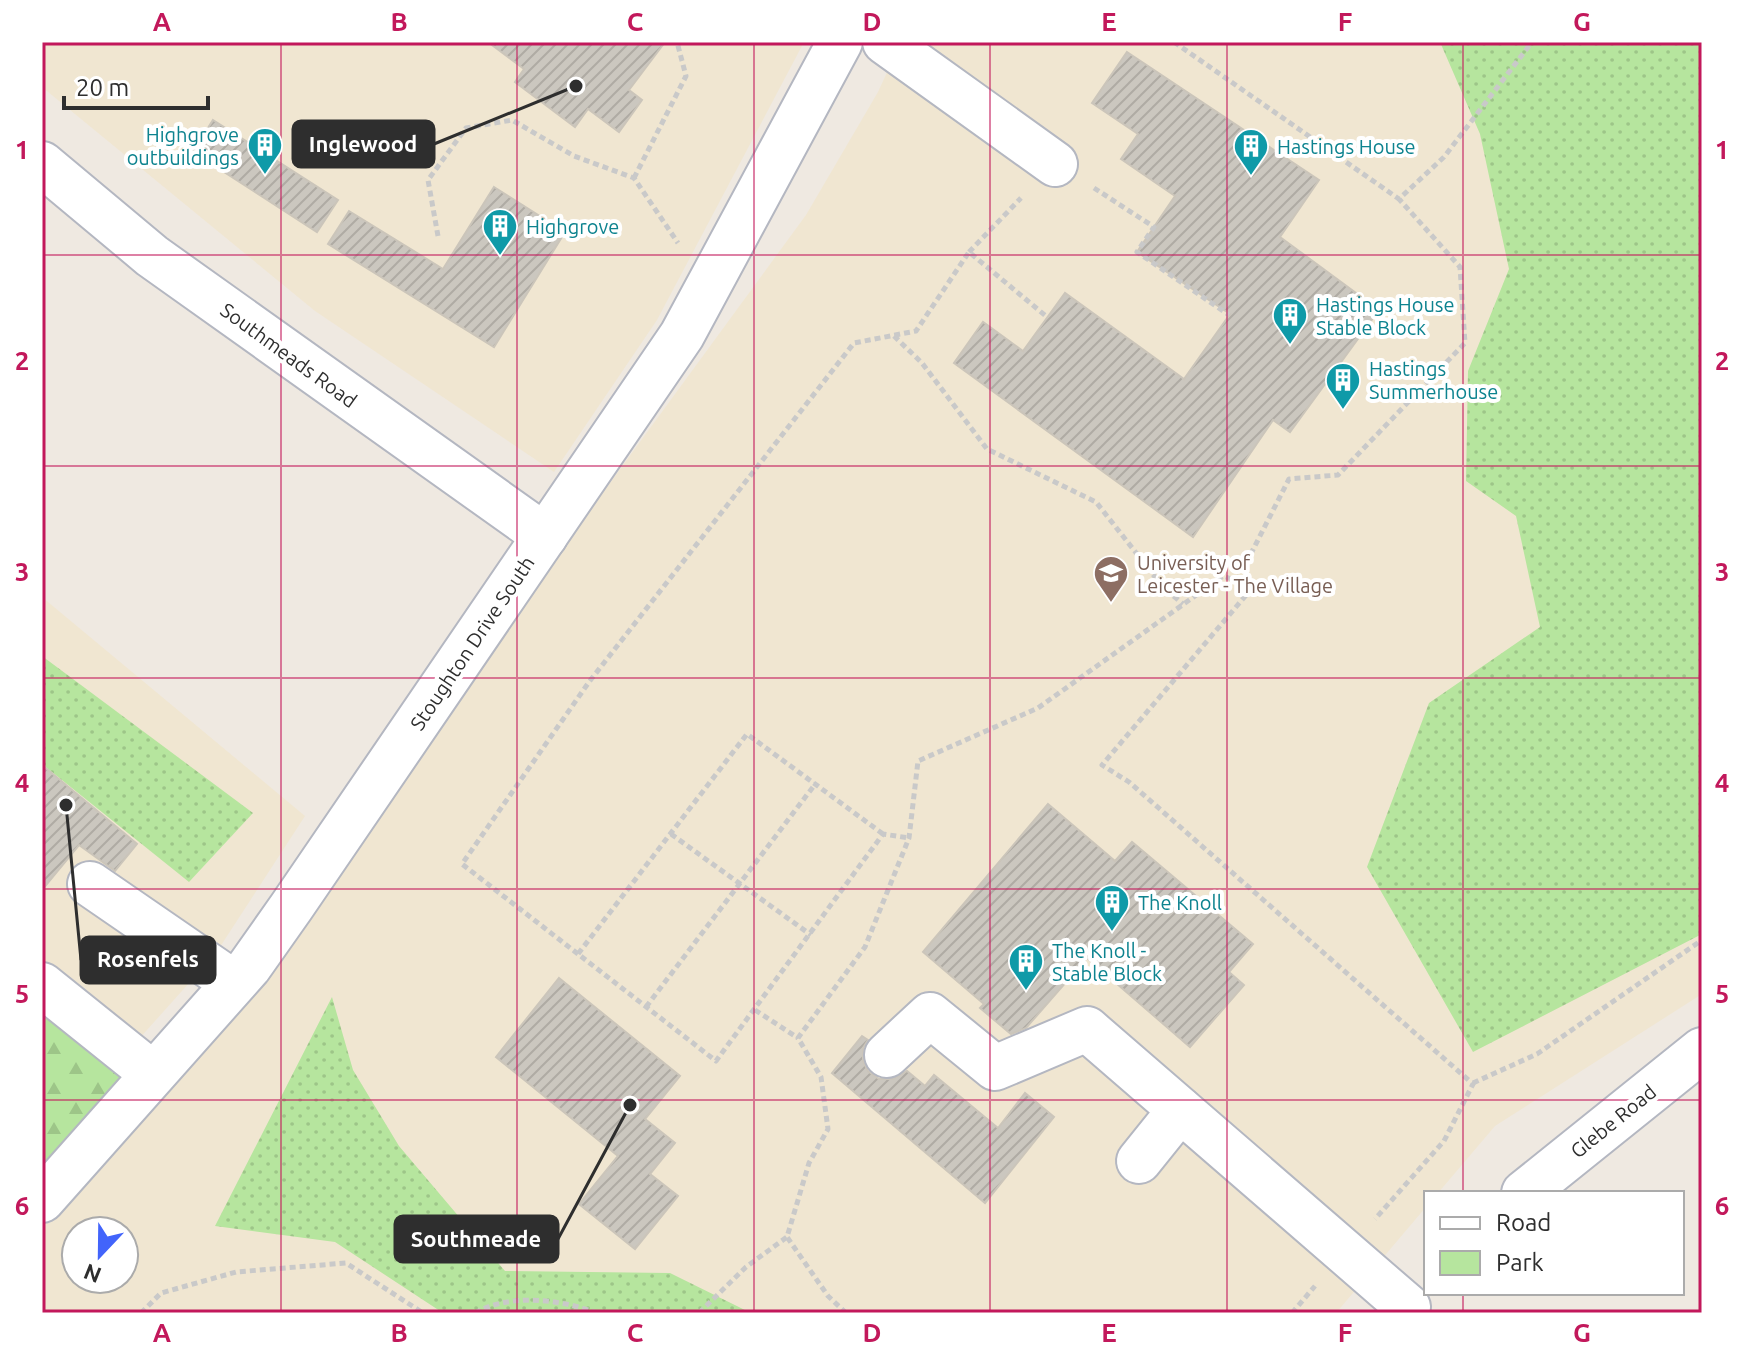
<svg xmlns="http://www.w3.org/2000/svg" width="1744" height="1355" font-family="Ubuntu,sans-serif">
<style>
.education{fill:#f0e6d1;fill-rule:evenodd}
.green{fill:url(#green-dots)}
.forest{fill:url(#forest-firs)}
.building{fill:url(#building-hatch);stroke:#cbc5ba;stroke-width:2}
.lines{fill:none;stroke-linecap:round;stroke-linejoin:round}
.minor-casing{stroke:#b4b7c1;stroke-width:48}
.path{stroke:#c9c9c9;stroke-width:5;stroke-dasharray:6 4;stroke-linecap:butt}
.minor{stroke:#fff;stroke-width:44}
.grid{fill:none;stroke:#c2185b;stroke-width:2;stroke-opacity:0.55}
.labels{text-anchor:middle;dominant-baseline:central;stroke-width:8;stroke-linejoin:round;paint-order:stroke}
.culture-label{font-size:20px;fill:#0d838f;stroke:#fff;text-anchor:start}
.street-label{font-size:20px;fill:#2e2e2e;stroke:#fff}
.education-label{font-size:20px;fill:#785e54;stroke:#fff;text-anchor:start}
.leader{fill:none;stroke:#2e2e2e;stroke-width:3}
.callout-dot{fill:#2e2e2e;stroke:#fff;stroke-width:3}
.callout{fill:#2e2e2e;stroke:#2e2e2e;stroke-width:3}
.callout-label{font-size:22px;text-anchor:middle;font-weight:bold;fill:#fff}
.neatline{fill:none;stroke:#c2185b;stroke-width:3}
.grid-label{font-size:26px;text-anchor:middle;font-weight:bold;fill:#c2185b}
</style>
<defs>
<pattern id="green-dots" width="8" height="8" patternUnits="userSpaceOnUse" patternTransform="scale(2)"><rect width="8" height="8" fill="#b6e59e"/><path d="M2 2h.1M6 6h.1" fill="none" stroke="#9dc588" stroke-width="1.8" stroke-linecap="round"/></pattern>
<pattern id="forest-firs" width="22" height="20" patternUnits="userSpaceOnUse" patternTransform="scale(2)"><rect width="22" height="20" fill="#b6e59e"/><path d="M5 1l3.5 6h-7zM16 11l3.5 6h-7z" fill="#9dc588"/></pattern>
<pattern id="building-hatch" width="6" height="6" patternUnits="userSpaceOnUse" patternTransform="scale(2)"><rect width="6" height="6" fill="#cbc7bf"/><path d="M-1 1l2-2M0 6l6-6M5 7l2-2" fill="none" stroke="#afaba4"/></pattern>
</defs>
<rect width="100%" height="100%" fill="#efe9e1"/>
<!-- education -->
<g class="education">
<path d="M42,42H804L657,320L554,472L315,311L42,87Z"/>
<path d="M901,42H1702V994L1495,1126L1438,1193H1426V1207L1336,1313H42V1228L225,1009L806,215L878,92ZM76,1231H124V1279H76Z"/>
<path d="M42,597L305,816L216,953L42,1147Z"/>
</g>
<!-- green -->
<g class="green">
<path d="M1440,42H1702V934L1473,1052L1367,867L1429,703L1540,627L1516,516L1466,481L1468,371L1509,269L1480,134Z"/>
<path d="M42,656L253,813L189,882L42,764Z"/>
<path d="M332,997L353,1070L399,1146L505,1271L670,1273L751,1313H443L335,1242L215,1226Z"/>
</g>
<!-- forest -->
<path class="forest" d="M42,985L149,1071L42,1193Z"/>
<!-- building -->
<g class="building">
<path d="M488,42H665L629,90L642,100L619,132L588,109L575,127L515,82L524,69Z"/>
<path d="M1127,52L1319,180L1280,237L1379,310L1290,432L1273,420L1193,537L954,363L983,322L1023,351L1065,293L1184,379L1230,314L1137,252L1175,196L1121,159L1138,134L1092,103Z"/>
<path d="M213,120L338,200L317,232L193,152Z"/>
<path d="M494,187L565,232L494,347L328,244L349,211L443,269Z"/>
<path d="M42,765L137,844L115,871L79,845L42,890Z"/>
<path d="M1048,804L1115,861L1132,842L1253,944L1229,972L1244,985L1190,1047L1087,958L1026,1028L1011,1034L980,1008L984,1004L923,952Z"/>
<path d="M559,978L680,1076L645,1119L675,1143L650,1174L678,1196L635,1249L579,1204L618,1156L496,1057Z"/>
<path d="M862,1036L868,1040L863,1048V1061L868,1071L879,1079H893L907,1071L925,1086L934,1075L998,1128L1025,1093L1054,1117L985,1203L832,1073Z"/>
</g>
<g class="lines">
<!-- minor casing -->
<g class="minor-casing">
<g id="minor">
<path d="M885,42L1055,164"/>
<path d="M42,164L152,256L545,536"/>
<path d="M90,884L234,983"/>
<path d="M42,985L153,1074"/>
<path d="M887,1055L930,1015L995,1068L1087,1029L1408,1307"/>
<path d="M1139,1161L1180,1110"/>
<path d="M1524,1193L1702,1050"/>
<path d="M42,1200L249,967L292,906L682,335L840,42"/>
</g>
</g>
<!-- path -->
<g class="path">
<path d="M1174,42L1399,199"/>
<path d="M634,178L686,76L677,42"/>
<path d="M1094,188L1154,227L1137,252L1229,315"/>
<path d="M438,236L428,180L466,128L512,120L574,156L634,178L678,243"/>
<path d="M969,252L1021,198"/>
<path d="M894,336L922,363L987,449L1096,502L1163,587L1183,604"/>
<path d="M1237,581L1289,479L1338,475L1465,343L1460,267L1399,199L1444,157L1532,42"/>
<path d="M671,834L811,935"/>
<path d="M883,834L747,734L578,954L716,1061L883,834L909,838"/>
<path d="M578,954L462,864L589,682L854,343L916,331L969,252L1047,317"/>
<path d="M646,1007L816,783"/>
<path d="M755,1010L798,1038"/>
<path d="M1473,1083L1537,1054L1702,940"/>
<path d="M141,1313L161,1293L236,1272L346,1263L423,1313"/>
<path d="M475,1313C510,1293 560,1299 597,1313"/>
<path d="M699,1313L746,1267L787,1237"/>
<path d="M846,1313L828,1296L787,1237L809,1163L828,1129L821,1077L798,1038L865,947L909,838L918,761L1038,708L1223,576L1237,581L1247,594L1102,765L1129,782L1473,1084L1444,1141L1375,1219"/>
<path d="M1292,1313L1315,1286"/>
</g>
<!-- minor -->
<use href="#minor" class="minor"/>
</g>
<!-- grid -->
<path class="grid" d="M281,42V1313M517,42V1313M754,42V1313M990,42V1313M1227,42V1313M1463,42V1193M42,255H1702M42,466H1702M42,678H1702M42,889H1702M42,1100H1702M1463,1293V1313"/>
<!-- icons -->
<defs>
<g id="building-pin" transform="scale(1.8)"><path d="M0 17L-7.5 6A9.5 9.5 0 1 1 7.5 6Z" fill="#0f9aa8" stroke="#fff"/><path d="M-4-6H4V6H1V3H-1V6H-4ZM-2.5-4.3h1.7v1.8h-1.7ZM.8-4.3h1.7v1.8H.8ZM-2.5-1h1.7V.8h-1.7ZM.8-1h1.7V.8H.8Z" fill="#fff"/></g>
<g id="university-pin" transform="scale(1.8)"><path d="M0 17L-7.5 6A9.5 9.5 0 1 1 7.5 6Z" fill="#8d6e63" stroke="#fff"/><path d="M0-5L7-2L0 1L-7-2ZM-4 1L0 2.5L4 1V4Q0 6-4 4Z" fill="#fff"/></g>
</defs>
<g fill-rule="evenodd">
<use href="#building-pin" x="265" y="145"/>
<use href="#building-pin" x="1251" y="146"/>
<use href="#building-pin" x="500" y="226"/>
<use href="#building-pin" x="1290" y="315"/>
<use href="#building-pin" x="1343" y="380"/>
<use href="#university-pin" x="1111" y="573"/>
<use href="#building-pin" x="1112" y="902"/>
<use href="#building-pin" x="1026" y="961"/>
</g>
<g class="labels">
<!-- culture labels -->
<g class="culture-label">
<text x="239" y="134" text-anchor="end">Highgrove<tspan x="239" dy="23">outbuildings</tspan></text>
<text x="1277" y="146">Hastings House</text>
<text x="526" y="226">Highgrove</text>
<text x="1316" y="304">Hastings House<tspan x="1316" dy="23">Stable Block</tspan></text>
<text x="1369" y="368">Hastings<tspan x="1369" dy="23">Summerhouse</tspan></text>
<text x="1138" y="902">The Knoll</text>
<text x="1052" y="950">The Knoll -<tspan x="1052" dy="23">Stable Block</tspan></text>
</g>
<!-- street labels -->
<g class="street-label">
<text transform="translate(289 355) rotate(36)">Southmeads Road</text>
<text transform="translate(472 643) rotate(-56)">Stoughton Drive South</text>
<text transform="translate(1613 1121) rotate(-39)">Glebe Road</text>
</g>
<!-- education labels -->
<g class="education-label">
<text x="1137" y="562">University of<tspan x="1137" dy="23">Leicester - The Village</tspan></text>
</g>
</g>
<!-- callouts -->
<path class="leader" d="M576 86L434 144M66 805L81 960M630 1105L558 1239"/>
<g class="callout-dot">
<circle cx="576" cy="86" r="8"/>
<circle cx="66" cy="805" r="8"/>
<circle cx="630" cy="1105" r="8"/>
</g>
<g class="callout">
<rect x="293" y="121" width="141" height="46" rx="8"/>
<rect x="81" y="937" width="134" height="46" rx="8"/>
<rect x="395" y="1216" width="163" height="46" rx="8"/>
</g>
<g class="callout-label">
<text x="363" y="152">Inglewood</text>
<text x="148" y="967">Rosenfels</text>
<text x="476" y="1247">Southmeade</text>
</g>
<!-- border -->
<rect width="1744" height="1355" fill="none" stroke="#ffffff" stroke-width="88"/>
<!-- legend -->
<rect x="1424" y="1191" width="260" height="104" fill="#ffffff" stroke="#ababab" stroke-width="2"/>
<rect x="1440" y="1217" width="40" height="12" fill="#ffffff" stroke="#ababab" stroke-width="2"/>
<text x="1496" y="1231" font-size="24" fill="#2e2e2e">Road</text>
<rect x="1440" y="1251" width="40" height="24" fill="#b6e59e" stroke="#ababab" stroke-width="2"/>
<text x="1496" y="1271" font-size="24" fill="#2e2e2e">Park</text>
<!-- north arrow -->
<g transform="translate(100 1255) rotate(202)"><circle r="38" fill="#ffffff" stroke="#ababab" stroke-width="2"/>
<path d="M0-6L14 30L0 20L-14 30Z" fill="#4264fb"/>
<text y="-12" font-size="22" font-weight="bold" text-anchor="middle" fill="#2e2e2e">N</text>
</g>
<!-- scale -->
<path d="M64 96v12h144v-12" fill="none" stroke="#2e2e2e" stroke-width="4"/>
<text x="76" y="96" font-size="24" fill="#2e2e2e" stroke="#ffffff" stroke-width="6" paint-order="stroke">20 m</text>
<rect x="44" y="44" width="1656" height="1267" class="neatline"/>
<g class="grid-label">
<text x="162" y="31">A</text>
<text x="399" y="31">B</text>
<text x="635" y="31">C</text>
<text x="872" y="31">D</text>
<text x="1109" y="31">E</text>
<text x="1345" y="31">F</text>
<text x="1582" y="31">G</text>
<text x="22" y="159">1</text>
<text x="1722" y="159">1</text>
<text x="22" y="370">2</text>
<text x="1722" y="370">2</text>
<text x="22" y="581">3</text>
<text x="1722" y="581">3</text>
<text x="22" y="792">4</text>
<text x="1722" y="792">4</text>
<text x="22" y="1003">5</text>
<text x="1722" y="1003">5</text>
<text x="22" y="1215">6</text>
<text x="1722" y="1215">6</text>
<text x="162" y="1342">A</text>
<text x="399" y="1342">B</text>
<text x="635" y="1342">C</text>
<text x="872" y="1342">D</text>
<text x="1109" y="1342">E</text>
<text x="1345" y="1342">F</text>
<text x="1582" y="1342">G</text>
</g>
</svg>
